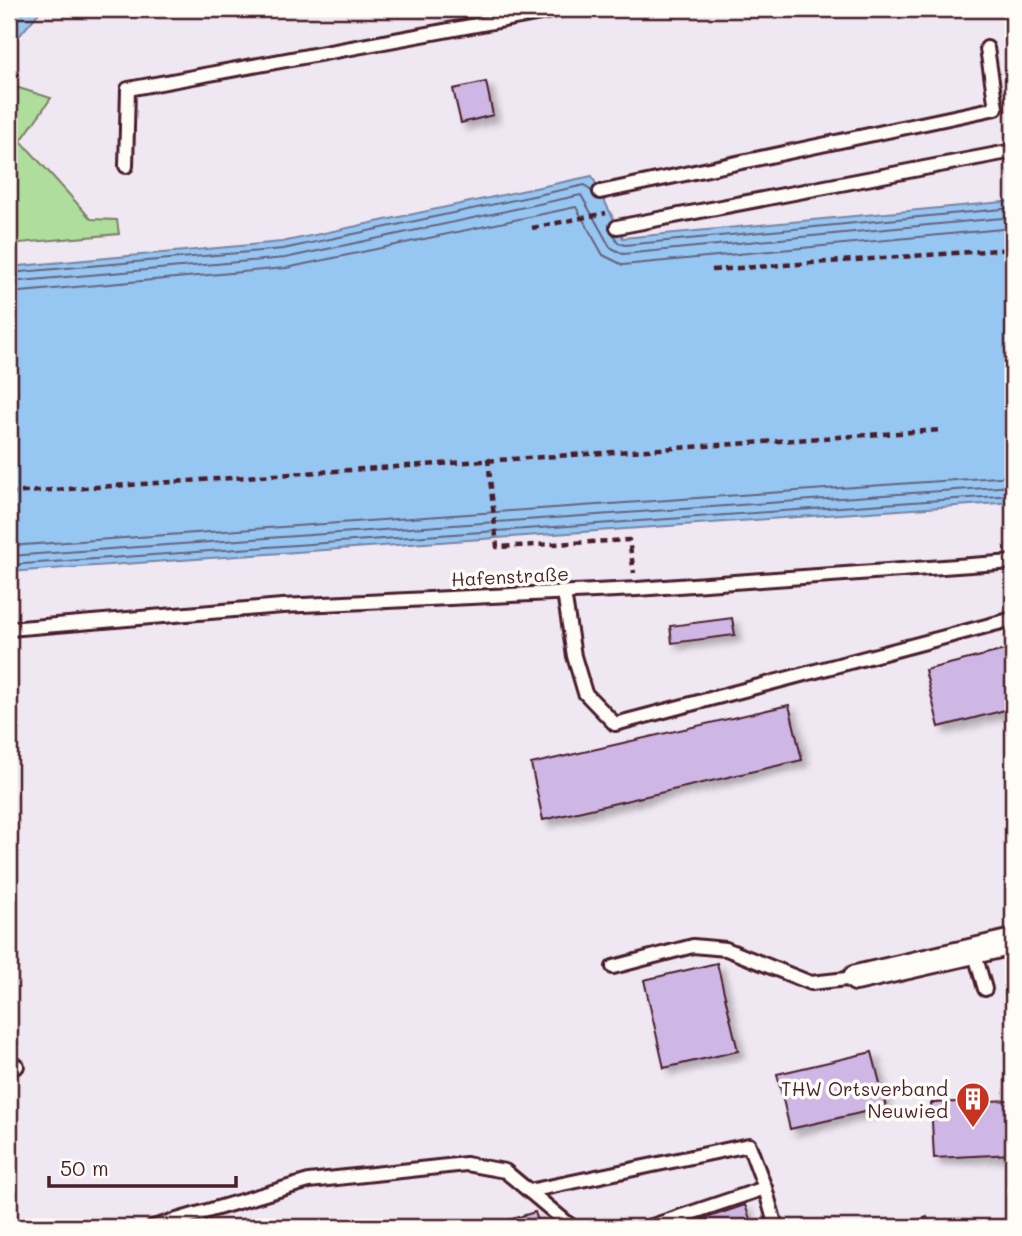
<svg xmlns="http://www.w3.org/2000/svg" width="1022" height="1236" font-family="Mali,sans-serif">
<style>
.green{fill:#aedd9c;stroke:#7c7e64;stroke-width:2}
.water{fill:#96c6f2;stroke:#7883a2;stroke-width:2}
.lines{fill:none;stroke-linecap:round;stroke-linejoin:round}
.shore{stroke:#68627b;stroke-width:2}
.building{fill:#ceb6e5;stroke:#4a1f2b;stroke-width:2;filter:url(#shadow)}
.service-casing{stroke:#4a1f2b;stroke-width:18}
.minor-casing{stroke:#4a1f2b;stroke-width:30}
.path{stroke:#4a1f2b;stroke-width:4.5;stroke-dasharray:7 5;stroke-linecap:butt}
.service{stroke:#fdfcf7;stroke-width:12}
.minor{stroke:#fdfcf7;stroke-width:24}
.labels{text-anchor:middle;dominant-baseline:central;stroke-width:7;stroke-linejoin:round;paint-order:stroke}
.street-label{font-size:19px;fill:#4a1f2b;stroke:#fdfcf7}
.poi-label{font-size:19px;fill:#4a1f2b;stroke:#fdfcf7;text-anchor:end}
</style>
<defs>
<filter id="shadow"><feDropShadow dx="6" dy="6" stdDeviation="3.5" flood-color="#0004"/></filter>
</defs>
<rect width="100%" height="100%" fill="#efe7f2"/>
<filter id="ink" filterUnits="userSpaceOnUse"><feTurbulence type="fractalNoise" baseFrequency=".0143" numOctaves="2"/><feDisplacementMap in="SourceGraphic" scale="14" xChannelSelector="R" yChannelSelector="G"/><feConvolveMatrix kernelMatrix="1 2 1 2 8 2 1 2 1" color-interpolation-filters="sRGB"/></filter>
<g filter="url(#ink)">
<!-- green -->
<path class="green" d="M9,85L51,98L21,141L91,219L117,220L119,234L9,244Z"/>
<!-- water -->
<g class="water">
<path d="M9,9H42L9,48Z"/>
<path d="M592,176L623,238L1013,201V502L9,572V267L282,242Z"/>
</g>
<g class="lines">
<!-- shore -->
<g class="shore">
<path d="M613,233L618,243L625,245L1013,208"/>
<path d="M9,273L283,249L585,185L592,192"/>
<path d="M9,282L285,258L581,195L610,247L623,254L1013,217"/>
<path d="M9,293L286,268L576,207L603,255L623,265L1013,228"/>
<path d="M9,546L1013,476"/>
<path d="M9,556L1013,486"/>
<path d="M9,565L1013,495"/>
</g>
</g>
<!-- building -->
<g class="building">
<path d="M486,82L493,115L461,123L453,89Z"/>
<path d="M732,618L735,635L672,643L670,626Z"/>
<path d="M1013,648V708L939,727L925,670Z"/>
<path d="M789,705L802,760L543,820L531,764Z"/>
<path d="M717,963L738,1051L664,1068L644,980Z"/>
<path d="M872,1052L886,1107L790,1129L777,1074Z"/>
<path d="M1013,1100V1154L934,1158L931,1103Z"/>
<path d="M745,1205L753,1227H680Z"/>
<path d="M535,1212L540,1227H486Z"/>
<path d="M927,1217L931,1227H898Z"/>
</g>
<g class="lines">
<!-- service casing -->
<g class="service-casing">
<g id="service">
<path d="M126,166L128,89L563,9"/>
<path d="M600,192L996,108L987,48"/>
<path d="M617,227L1013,151"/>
<path d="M564,593L574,656L585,693L615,724L1013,619"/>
<path d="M9,629L282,606L637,589L1013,562"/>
<path d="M974,951L985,989"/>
<path d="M613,967L693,946L726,949L811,983L856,978"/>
<path d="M9,1068L17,1066"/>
<path d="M765,1188L776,1227"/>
<path d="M529,1191L749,1145L765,1188L649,1227"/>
<path d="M153,1227L309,1181L466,1164L505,1171L572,1227"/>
</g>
</g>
<!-- minor casing -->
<g class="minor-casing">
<path id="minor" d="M856,978L1013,942"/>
</g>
<!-- path -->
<g class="path">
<path d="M532,228L606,213"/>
<path d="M712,270L1013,249"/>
<path d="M488,458L497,547L629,540L634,573"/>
<path d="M9,493L942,430"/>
</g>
<!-- service -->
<use href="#service" class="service"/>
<!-- minor -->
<use href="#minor" class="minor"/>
</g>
</g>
<!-- icons -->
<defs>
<g id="building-pin" transform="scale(1.75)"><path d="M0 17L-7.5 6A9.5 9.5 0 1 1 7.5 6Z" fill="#c8321e" stroke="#fdfcf7"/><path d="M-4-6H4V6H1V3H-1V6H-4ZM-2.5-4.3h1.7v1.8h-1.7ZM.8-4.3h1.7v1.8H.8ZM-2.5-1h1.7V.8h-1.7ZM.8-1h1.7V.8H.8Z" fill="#fff"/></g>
</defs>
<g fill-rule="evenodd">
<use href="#building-pin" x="973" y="1099"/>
</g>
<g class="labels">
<!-- street labels -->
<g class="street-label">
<text transform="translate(510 576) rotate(-3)">Hafenstraße</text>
</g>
<!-- poi labels -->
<g class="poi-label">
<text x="948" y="1088">THW Ortsverband<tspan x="948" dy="22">Neuwied</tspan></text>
</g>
</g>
<!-- margin -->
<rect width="1022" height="1236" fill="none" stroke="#fdfcf7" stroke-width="35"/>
<rect x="18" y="18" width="987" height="1201" fill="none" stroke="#4a1f2b" stroke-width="2.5" filter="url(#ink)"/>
<!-- scale -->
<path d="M49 1176v10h187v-10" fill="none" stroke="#4a1f2b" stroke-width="3.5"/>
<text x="60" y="1176" font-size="21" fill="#4a1f2b" stroke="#fdfcf7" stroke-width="5" paint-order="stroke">50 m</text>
</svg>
